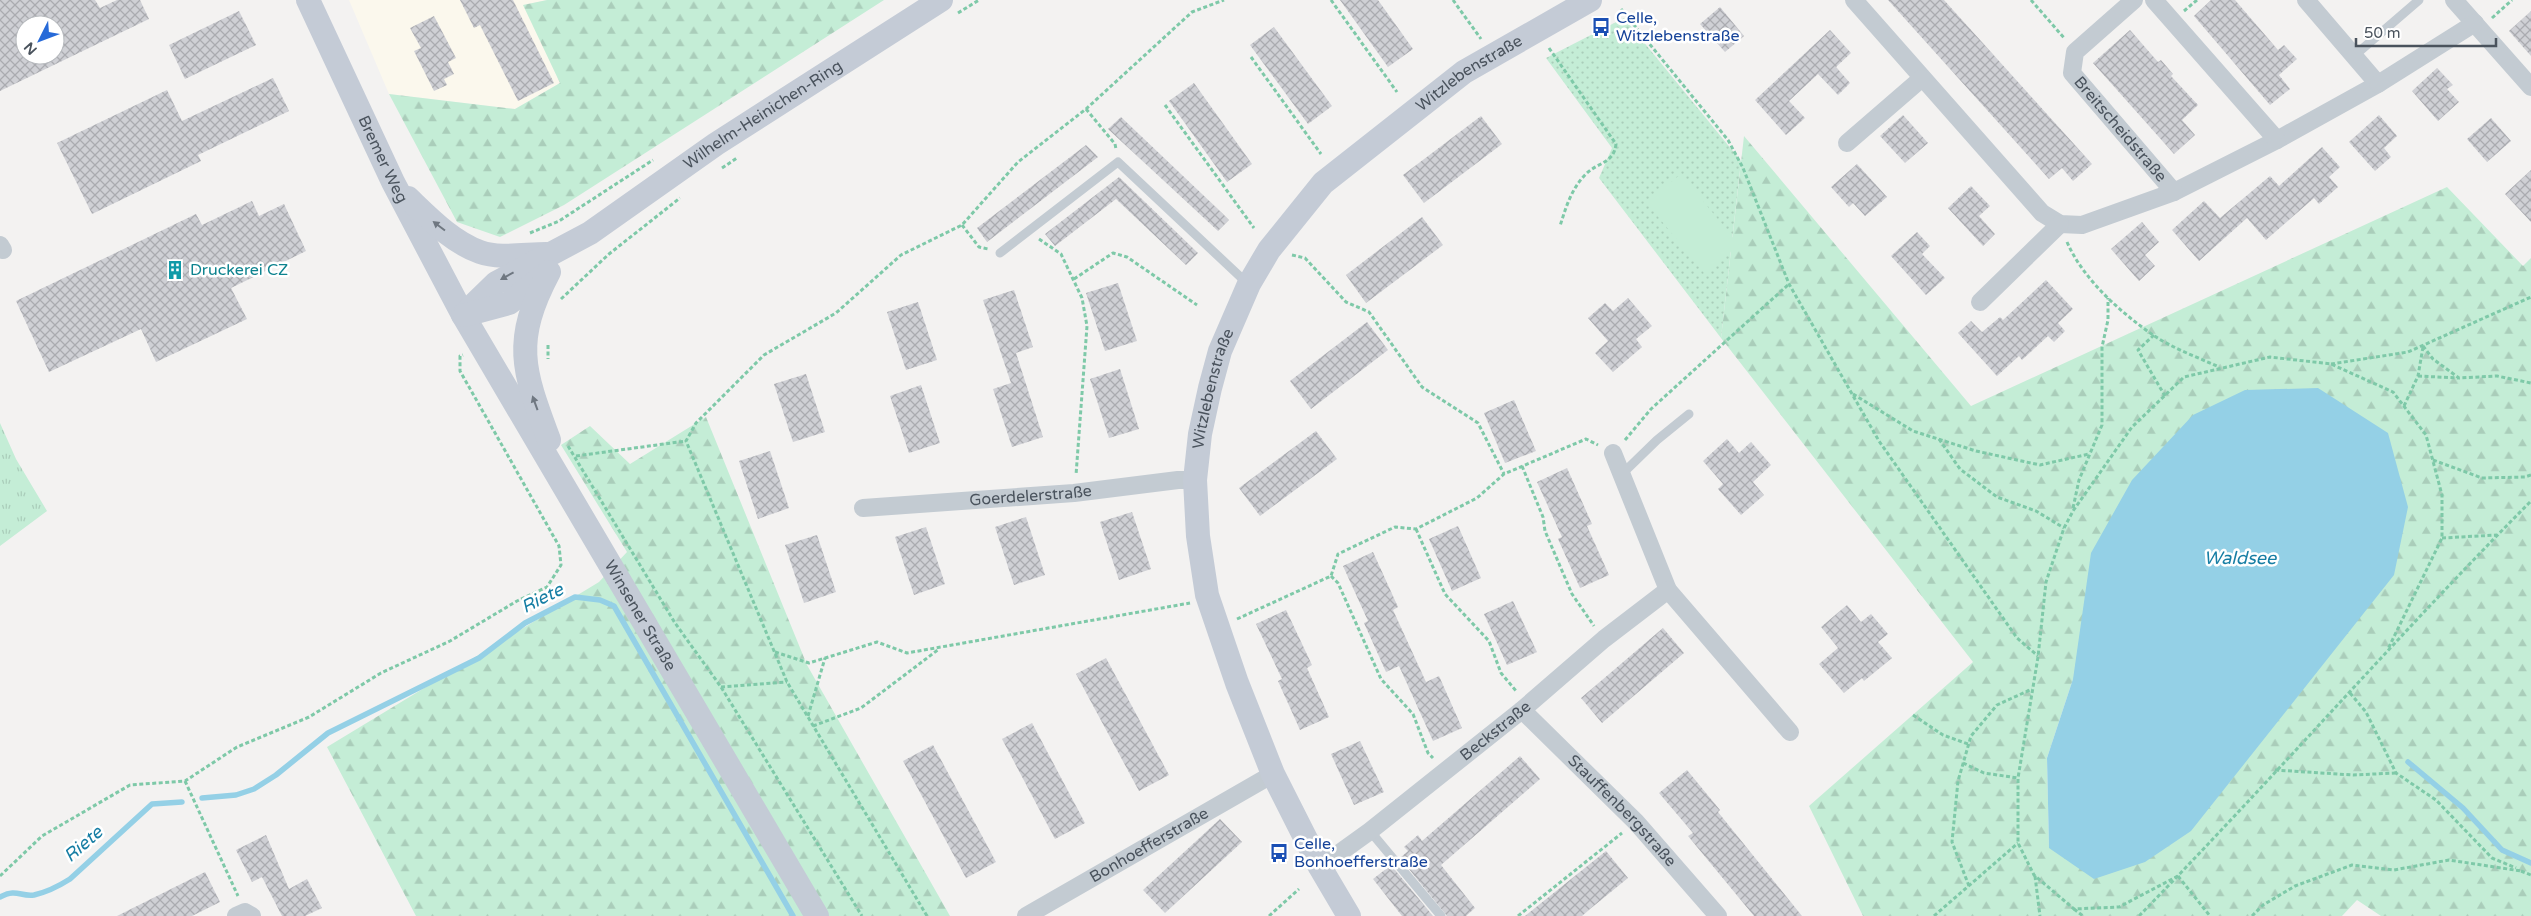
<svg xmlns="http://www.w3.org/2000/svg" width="2531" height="916" font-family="'Varela Round',sans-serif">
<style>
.commercial{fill:#fbf8ed}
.grass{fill:url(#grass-tufts)}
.forest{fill:url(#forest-firs);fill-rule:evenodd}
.park{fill:url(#park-dots)}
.pitch{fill:#c4edd6}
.water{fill:#94d0e6}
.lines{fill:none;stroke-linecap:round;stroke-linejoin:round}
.stream{stroke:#94d0e6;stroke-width:5.5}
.building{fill:url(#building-cross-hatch);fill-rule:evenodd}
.path{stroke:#7ec9a8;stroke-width:3;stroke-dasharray:4 2.5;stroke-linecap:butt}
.lane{stroke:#c3cbd2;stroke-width:9}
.street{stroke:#c3cbd2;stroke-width:18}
.secondary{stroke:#c4cbd6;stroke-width:24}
.oneway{fill:#6f7781}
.labels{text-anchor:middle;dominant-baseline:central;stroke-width:5;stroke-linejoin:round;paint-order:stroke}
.transit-label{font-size:16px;fill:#164399;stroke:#fff;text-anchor:start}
.street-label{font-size:16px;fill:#4a535d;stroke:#fff}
.culture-label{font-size:16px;fill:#0d838f;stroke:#fff;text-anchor:start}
.water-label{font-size:18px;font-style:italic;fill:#177ea4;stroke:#fff}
</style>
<defs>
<pattern id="grass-tufts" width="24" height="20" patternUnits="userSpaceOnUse" patternTransform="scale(1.25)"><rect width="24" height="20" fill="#c4edd6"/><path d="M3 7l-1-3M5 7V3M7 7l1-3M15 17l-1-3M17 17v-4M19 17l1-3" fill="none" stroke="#aacdba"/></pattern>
<pattern id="forest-firs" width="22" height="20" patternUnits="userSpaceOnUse" patternTransform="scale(1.25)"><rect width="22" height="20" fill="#c4edd6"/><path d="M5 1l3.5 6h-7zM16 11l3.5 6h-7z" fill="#aacdba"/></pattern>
<pattern id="park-dots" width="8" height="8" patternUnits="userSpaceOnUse" patternTransform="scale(1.25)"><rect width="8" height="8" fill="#c4edd6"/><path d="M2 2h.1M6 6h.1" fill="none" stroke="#aacdba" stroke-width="1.8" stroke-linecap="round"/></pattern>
<pattern id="building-cross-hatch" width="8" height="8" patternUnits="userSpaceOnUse" patternTransform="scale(1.25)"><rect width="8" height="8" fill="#cfd0d5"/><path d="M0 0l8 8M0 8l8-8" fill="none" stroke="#aaabb0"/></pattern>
</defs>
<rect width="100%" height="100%" fill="#f3f2f1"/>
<!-- commercial -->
<path class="commercial" d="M349,0H547L524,5L560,83L515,109L389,94Z"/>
<!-- grass -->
<path class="grass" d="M0,423L16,459L47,511L0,546Z"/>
<!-- forest -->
<g class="forest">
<path d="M547,0H884L564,205L500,237L457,222L389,94L515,109L560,83L523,5Z"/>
<path d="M1744,136L1971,406L2447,187L2523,266L2531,258V916H2381L2357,900L2342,916H1863L1809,806L1973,662L1721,338ZM2091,553L2049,848L2047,758L2073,679Z"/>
<path d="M706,417L807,665L950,916H416L327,747L599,582L627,552L561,445L590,426L630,464Z"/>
</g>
<!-- park -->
<path class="park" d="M1624,18L1741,161L1721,338L1599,178L1612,148L1546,58Z"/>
<!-- pitch -->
<path class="pitch" d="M1681,174L1739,245L1704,273L1646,202Z"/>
<!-- water -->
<path class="water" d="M2318,388L2388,433L2408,507L2394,575L2191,831L2145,862L2094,879L2049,848L2047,758L2073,679L2091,553L2132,480L2193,415L2245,390Z"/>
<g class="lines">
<!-- stream -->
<g class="stream">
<path d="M2408,762L2463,808L2502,850L2531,863"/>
<path d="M202,798L236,795L254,789L276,775L328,733L479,658L525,623L575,597L600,600L614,606L793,916"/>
<path d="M0,897C17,888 20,897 34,895C47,892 59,886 70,879L152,804L182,802"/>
</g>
</g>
<!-- building -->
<g class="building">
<path d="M0,0H95L100,8L117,0H140L149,19L0,91ZM25,25H55V55H25Z"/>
<path d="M460,0H513L554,83L518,101L480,25L474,28Z"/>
<path d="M1340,0H1378L1413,49L1388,67Z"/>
<path d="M1888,0H1944L2092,164L2073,181L2062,168L2049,179Z"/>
<path d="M2211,0H2235L2278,50L2284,45L2297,59L2279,75L2290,89L2270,105L2194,16Z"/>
<path d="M1720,7L1744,36L1725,52L1700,24Z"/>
<path d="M239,11L256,45L185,79L169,45Z"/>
<path d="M2531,11V56L2509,31Z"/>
<path d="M434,16L456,58L448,62L454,74L444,79L447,85L434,91L414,51L421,48L410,28Z"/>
<path d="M1274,27L1332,106L1308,124L1250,45Z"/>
<path d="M1830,30L1851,53L1836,67L1850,83L1838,95L1818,74L1789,101L1805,118L1786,135L1755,100Z"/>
<path d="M2130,30L2158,62L2161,60L2173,74L2171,76L2198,105L2182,120L2195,135L2174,154L2093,63Z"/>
<path d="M2437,68L2453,85L2447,89L2459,102L2438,121L2412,91Z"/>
<path d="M273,78L289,111L198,155L201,161L92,214L57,143L167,90L182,121Z"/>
<path d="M1194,83L1252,164L1227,182L1169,101Z"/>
<path d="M1903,115L1928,143L1905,163L1880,136Z"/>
<path d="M2379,115L2397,136L2384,148L2391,157L2375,171L2349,142Z"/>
<path d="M1481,116L1502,144L1424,203L1403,175Z"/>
<path d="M1121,117L1222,213L1229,220L1218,231L1108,129Z"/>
<path d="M2491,118L2511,141L2487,162L2467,139Z"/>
<path d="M1086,145L1098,157L987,242L977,228Z"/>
<path d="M2322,147L2340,167L2329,177L2338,187L2319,204L2314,198L2266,240L2247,218L2199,261L2172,230L2204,201L2220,218L2270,176L2279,186Z"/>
<path d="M1857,164L1887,197L1865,216L1853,203L1849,207L1831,187Z"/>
<path d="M2531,170V222L2505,194Z"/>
<path d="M1119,177L1198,253L1186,265L1116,199L1055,246L1045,234Z"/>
<path d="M1971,186L1990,206L1979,216L1995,234L1983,246L1948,208Z"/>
<path d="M252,201L259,216L284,204L306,251L231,288L247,319L156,362L141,329L49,372L16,301L196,214L202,225Z"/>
<path d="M1422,217L1443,245L1366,303L1346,275Z"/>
<path d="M2142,222L2159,242L2145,255L2155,266L2139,281L2111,249Z"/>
<path d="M1917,232L1930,246L1922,254L1945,278L1926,295L1891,256Z"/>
<path d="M2046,280L2073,309L2058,323L2065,331L2054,342L2048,336L2022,360L2019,356L1997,376L1958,333L1971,321L1982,332L2000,317L2003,320Z"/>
<path d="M1118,283L1137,341L1105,351L1086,293Z"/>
<path d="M1014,290L1033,347L1016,353L1043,437L1012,447L993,389L1011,383L983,300Z"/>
<path d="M1628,298L1652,326L1636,339L1642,347L1613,372L1595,353L1608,341L1588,318L1605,303L1613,311Z"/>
<path d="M918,302L937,360L906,370L887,312Z"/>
<path d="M1367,322L1388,350L1311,409L1290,381Z"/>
<path d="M1120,369L1139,429L1109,438L1090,379Z"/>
<path d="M806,374L825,432L793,442L774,384Z"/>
<path d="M921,385L940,443L909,453L890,396Z"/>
<path d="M1514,400L1536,451L1505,463L1484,413Z"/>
<path d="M1316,431L1337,459L1260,516L1239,488Z"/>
<path d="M1727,439L1739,453L1751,442L1771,465L1753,482L1764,495L1741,515L1718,489L1723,484L1703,461Z"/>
<path d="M770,451L789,508L758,519L739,461Z"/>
<path d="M1567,468L1592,524L1587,526L1609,575L1580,588L1558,539L1562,537L1537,482Z"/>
<path d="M1132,512L1151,569L1119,580L1100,522Z"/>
<path d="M1026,517L1045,575L1014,585L995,527Z"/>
<path d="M1458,526L1481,578L1452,591L1429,539Z"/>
<path d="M926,527L945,584L914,595L895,537Z"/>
<path d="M817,535L836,592L804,603L785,545Z"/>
<path d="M1373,552L1398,607L1393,610L1426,682L1439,676L1462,728L1433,741L1399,666L1386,672L1364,623L1368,621L1343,566Z"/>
<path d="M1513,601L1537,652L1507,665L1484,614Z"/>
<path d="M1847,605L1861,622L1871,614L1888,634L1878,642L1892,658L1864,681L1862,678L1844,693L1819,664L1838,648L1821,627Z"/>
<path d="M1286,610L1312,665L1307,668L1329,717L1300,730L1278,681L1282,679L1256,624Z"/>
<path d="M1663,628L1684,653L1602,723L1581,698Z"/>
<path d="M1106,658L1169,775L1139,791L1076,674Z"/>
<path d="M1032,723L1085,823L1055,839L1002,739Z"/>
<path d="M1360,741L1384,792L1354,805L1331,754Z"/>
<path d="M933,745L996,862L966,878L903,761Z"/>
<path d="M1520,756L1540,779L1441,865L1475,908L1466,916H1447L1400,858L1408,851L1404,847L1418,835L1422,841Z"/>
<path d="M1687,770L1720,810L1718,812L1802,916H1754L1688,836L1693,833L1659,793Z"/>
<path d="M1220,819L1242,842L1165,913L1143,890Z"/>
<path d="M266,835L289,889L307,879L322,908L305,916H282L262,877L252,882L236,850Z"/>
<path d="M1606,851L1628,878L1590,909L1582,916H1525Z"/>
<path d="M1391,865L1433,916H1402L1373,879Z"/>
<path d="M205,872L220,902L192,916H117Z"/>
</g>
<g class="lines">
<!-- path -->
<g class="path">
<path d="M1331,0L1397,92"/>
<path d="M1453,0L1481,39"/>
<path d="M2031,0L2065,39"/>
<path d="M1621,9L1728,140L1743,168L1789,284L1879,441L2017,638L2038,656"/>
<path d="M2184,11L2197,0"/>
<path d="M958,13L979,0"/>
<path d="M2492,18L2512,0"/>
<path d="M1549,48L1616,144C1614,163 1599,162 1587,173C1572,187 1566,207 1560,226"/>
<path d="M1251,57L1321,154"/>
<path d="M1165,105L1254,228"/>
<path d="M1086,109L1115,144L1116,149"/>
<path d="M722,168L737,158"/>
<path d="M962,225L979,247L988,249"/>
<path d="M530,233L559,221L653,160"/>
<path d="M1039,239L1061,254L1082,298L1087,326L1076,475"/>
<path d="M2067,242C2083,279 2120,312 2153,335C2172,348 2197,357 2219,367"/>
<path d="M1292,255L1305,258L1346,302L1369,312L1422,387L1478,423L1504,474"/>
<path d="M1074,279L1113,253L1127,257L1197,305"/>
<path d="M561,299L609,254L680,198"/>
<path d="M2154,335L2138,350L2165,396"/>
<path d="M548,345V359"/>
<path d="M2423,346L2433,359L2459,378L2497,376L2531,383"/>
<path d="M2331,364L2408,352L2531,297"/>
<path d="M2418,376L2458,378"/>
<path d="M1853,394L1913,431L1976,451L2040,465L2089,454"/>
<path d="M2404,406L2418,376L2423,347"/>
<path d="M1939,439L1960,469L1997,497L2036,511L2064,528"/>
<path d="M1625,440L1651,409L1789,284"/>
<path d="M568,446L675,623L721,687L862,916"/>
<path d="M576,456L686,441"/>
<path d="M2433,460L2482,478L2525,477L2531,475"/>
<path d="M1522,466L1543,517L1545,531L1572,594L1594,626"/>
<path d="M2073,508L2079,480L2102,425V347L2108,320V298"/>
<path d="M1416,529L1445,594L1489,641L1501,673L1517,692"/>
<path d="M2442,538L2497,535"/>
<path d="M1331,576L1338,583L1381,679L1413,714L1428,753L1433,758"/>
<path d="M1237,619L1331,576L1338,554L1395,527L1416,529L1477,498L1504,474L1586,439L1598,445"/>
<path d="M775,652L809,663L877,642L907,653L1190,603"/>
<path d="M721,687L787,682"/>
<path d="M2350,693L2366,712L2396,773L2436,800L2492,858L2516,868"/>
<path d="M1913,715L1943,735L1968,744"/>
<path d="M808,716L825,658"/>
<path d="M813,726L861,708L939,649"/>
<path d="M1963,763L1984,773L2018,778"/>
<path d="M2275,770L2353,775L2396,773"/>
<path d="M185,781L238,896"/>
<path d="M2521,871L2531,875"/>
<path d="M0,876L42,836L130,785L185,781L237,747L309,717L381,673L450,641L517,601L547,587L561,565L559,546L460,371V356L463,355"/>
<path d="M2035,876L2040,916"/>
<path d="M2178,876L2119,907L2074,909L2034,875L2018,843V778L2038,657L2046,582L2064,528L2073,511L2132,427L2184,377L2270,357L2331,364L2393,392L2426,435L2442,495V538L2388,649"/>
<path d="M2178,876L2210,916"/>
<path d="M1969,886L1952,842L1958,781L1971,736L1997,705L2032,689"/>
<path d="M2074,909L2083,916"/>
<path d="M927,916L787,682L686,441L696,423L764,355L836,313L901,255L962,225L1018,162L1086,109L1192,12L1224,0"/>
<path d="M1269,916L1299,889"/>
<path d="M1518,916L1622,833"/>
<path d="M1934,916L2018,843"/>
<path d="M2139,916C2272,780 2397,636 2531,501"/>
<path d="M2252,916L2263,905L2295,886L2352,865L2394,870L2449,860L2521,871"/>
</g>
<!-- lane -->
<g class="lane">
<path d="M2354,56L2419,0"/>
<path d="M1000,253L1118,162L1248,284"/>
<path d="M1621,475L1657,440L1689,414"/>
<path d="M1370,831L1441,916"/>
</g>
<!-- street -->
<g class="street">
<path d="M1854,0L2042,213L2060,224L2082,225L2174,192L2277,140L2378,84L2306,0"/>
<path id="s1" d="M2134,0L2075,52L2072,73L2174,192"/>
<path d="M2154,0L2277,140"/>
<path d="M2454,0L2531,87"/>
<path d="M2378,84L2475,23"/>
<path d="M1847,143L1921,79"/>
<path d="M0,245L3,250"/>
<path d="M1980,302L2060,224"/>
<path d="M1613,453L1668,590L1790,732"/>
<path id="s2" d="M863,508L1074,493L1178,480H1195"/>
<path id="s3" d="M1522,710L1636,822L1718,916"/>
<path id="s4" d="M1320,867L1370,831L1522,710L1604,639L1668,590"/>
<path d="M236,916L245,912L252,916"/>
<path id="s5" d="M1026,916L1273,774"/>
</g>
<!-- secondary -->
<g class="secondary">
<path id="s6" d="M308,0L393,182L463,315L817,916"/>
<path d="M408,198C429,218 452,242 480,252C499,259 526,254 546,254"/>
<path id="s7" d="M463,315L496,283L590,233L716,144L941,0"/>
<path d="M465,315L509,303L545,275"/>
<path d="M549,440C523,370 512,342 549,272"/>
<path id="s8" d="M1349,916L1320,867L1273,774L1237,683L1207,595L1198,536L1195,480L1200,434L1210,388L1220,351L1249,284L1269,250L1323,183L1464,72L1590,0"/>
</g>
</g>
<!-- one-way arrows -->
<defs><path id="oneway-solid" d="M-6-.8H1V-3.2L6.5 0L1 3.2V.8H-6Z" transform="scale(1.25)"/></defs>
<g class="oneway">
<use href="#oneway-solid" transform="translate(439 226) rotate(-143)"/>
<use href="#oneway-solid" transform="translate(507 276) rotate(151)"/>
<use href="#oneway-solid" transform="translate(535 403) rotate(-110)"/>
</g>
<!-- icons -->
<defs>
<g id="bus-bare" transform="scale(1.5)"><path d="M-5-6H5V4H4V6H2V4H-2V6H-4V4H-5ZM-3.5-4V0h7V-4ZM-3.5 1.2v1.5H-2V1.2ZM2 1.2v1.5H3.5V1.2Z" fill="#1a4fb4" stroke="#fff" stroke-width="2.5" paint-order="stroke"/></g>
<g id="building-bare" transform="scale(1.5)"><path d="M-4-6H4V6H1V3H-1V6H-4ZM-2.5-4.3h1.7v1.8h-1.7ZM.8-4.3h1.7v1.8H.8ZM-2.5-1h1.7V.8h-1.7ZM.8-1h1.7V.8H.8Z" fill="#0f9aa8" stroke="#fff" stroke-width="2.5" paint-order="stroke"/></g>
</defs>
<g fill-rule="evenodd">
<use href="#bus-bare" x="1601" y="27"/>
<use href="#building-bare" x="175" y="270"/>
<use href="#bus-bare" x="1279" y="853"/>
</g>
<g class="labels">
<!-- transit labels -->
<g class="transit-label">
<text x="1616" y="18">Celle,<tspan x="1616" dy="18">Witzlebenstraße</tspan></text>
<text x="1294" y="844">Celle,<tspan x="1294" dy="18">Bonhoefferstraße</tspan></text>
</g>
<!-- street labels -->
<g class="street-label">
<text stroke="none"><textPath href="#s8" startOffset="981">Witzlebenstraße</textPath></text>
<text stroke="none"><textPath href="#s7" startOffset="362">Wilhelm-Heinichen-Ring</textPath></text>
<text stroke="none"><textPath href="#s1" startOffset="174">Breitscheidstraße</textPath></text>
<text stroke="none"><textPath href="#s6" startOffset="176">Bremer Weg</textPath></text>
<text stroke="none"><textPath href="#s8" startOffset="561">Witzlebenstraße</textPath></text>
<text stroke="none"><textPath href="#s2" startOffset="168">Goerdelerstraße</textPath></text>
<text stroke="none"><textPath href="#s6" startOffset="700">Winsener Straße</textPath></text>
<text stroke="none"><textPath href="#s4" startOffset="222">Beckstraße</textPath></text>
<text stroke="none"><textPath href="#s3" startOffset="142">Stauffenbergstraße</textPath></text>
<text stroke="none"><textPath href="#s5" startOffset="142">Bonhoefferstraße</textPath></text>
</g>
<!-- culture labels -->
<g class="culture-label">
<text x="190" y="270">Druckerei CZ</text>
</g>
<!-- water labels -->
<g class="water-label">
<text x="2240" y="558">Waldsee</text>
<text transform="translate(542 598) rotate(-27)">Riete</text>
<text transform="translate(83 844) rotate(-41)">Riete</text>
</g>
</g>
<!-- north arrow -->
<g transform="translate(40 40) rotate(228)"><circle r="24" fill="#ffffff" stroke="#b7babe"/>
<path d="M0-4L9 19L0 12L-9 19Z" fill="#276ad8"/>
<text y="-8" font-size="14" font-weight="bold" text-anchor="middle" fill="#4a535d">N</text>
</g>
<!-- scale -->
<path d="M2356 38v8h140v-8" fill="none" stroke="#4a535d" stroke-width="2.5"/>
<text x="2364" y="38" font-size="15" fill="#4a535d" stroke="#ffffff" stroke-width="4" paint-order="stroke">50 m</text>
</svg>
